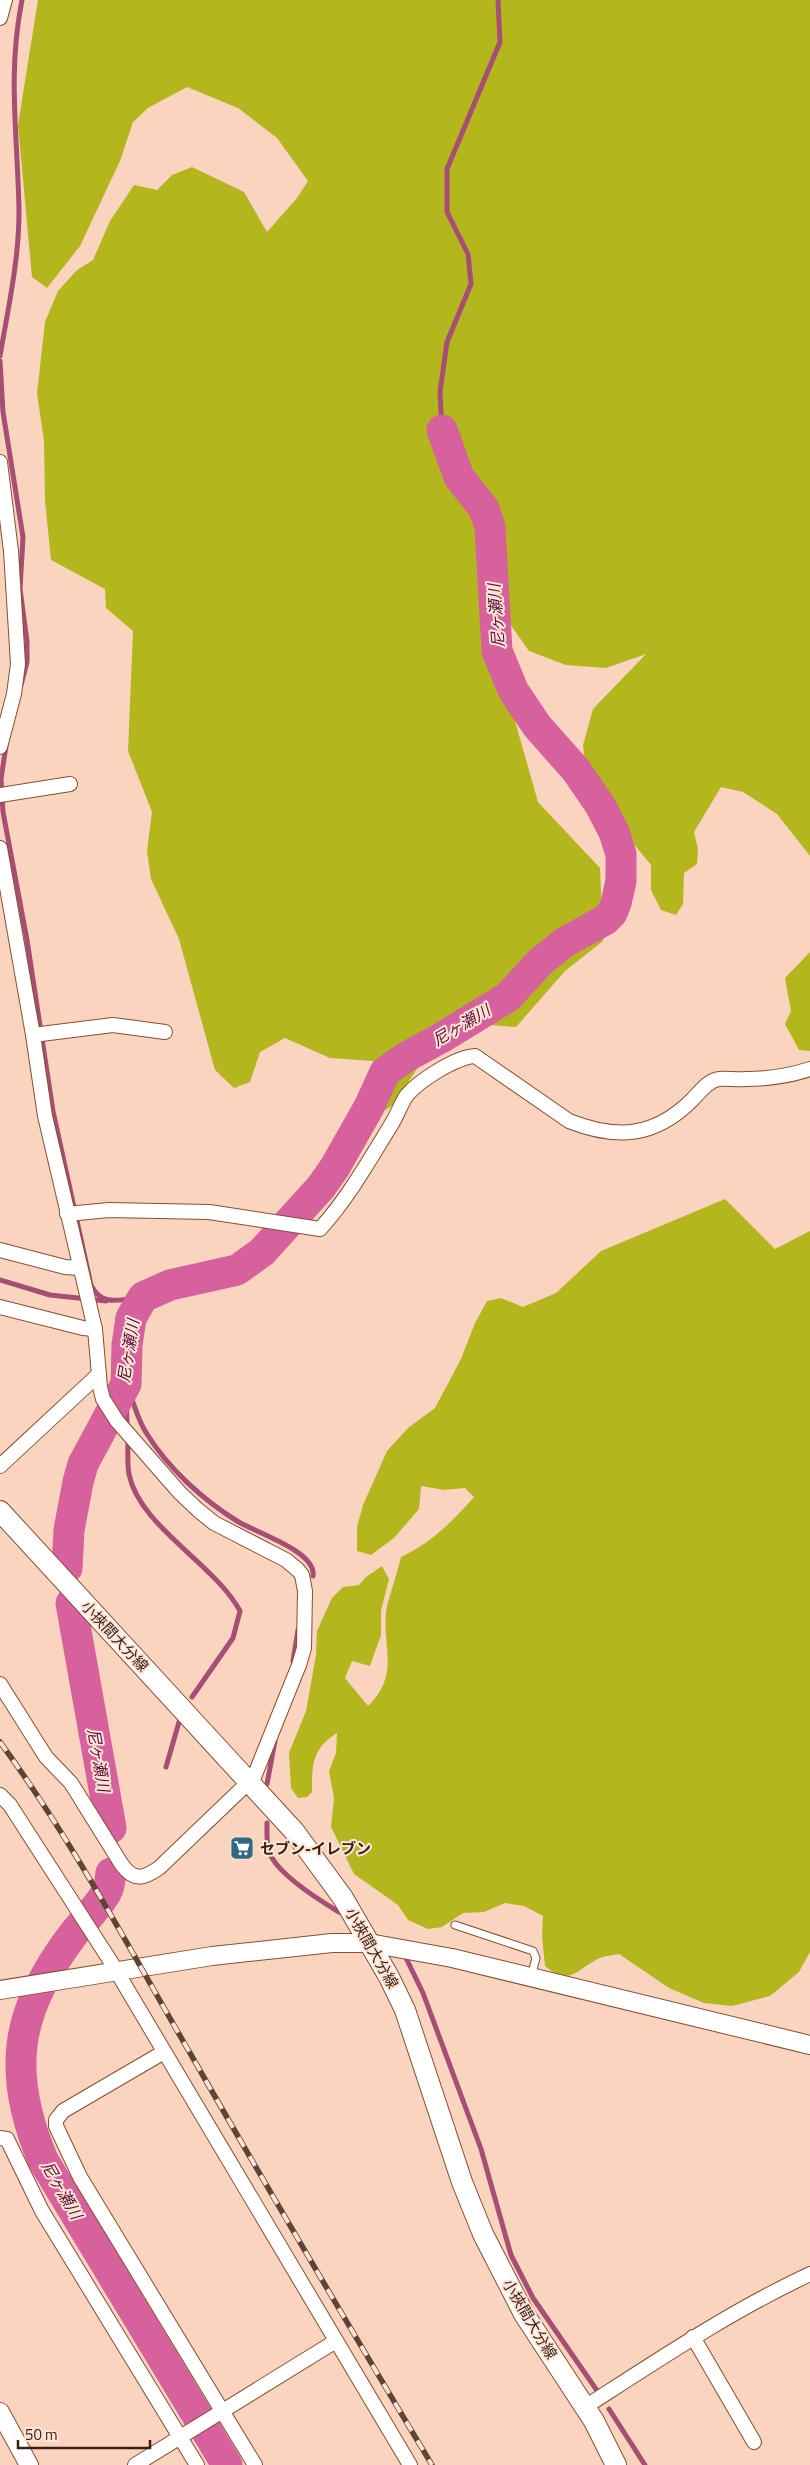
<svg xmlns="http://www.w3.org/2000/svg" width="810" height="2465" font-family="'Titillium Web','Noto Sans JP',sans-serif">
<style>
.green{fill:#b4b61e}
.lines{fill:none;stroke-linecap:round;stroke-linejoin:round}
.stream{stroke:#a74e74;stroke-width:5}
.river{stroke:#d6619d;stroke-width:31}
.service-casing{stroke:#864f2f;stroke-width:9}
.minor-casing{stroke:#864f2f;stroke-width:16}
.tertiary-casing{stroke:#864f2f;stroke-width:20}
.secondary-casing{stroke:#864f2f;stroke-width:22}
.service{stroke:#fff;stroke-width:7}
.minor{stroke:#fff;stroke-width:14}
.tertiary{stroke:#fff;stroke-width:18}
.secondary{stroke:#fff;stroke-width:20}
.rail-casing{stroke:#5f4435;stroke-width:5.5}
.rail{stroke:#ffe4d6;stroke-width:4;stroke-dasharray:11;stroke-linecap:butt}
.labels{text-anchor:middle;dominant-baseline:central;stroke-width:4;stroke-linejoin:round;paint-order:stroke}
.street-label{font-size:15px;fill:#382113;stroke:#ffe4d6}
.poi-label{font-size:15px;font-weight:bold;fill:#382113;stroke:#ffe4d6;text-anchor:start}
.water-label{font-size:16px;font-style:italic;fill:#5a0f3a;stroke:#ffe4d6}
</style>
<rect width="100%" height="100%" fill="#fbd4bf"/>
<!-- green -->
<g class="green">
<path d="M38,0H810V856L777,814L743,792L721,787L694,832L698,849L697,864L684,873L683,904L676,915L661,910L651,890V865L615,821L586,776L583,745L593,709L646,654L606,668L566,665L529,651L505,617L504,648L513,714L538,802L600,868L603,941L565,971L516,1027L448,1022L393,1105L377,1116L372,1099L373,1061L330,1058L285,1038L260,1052L250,1082L234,1088L215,1070L179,939L151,879L147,851L152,812L128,751L133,631L106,608L105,589L51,560L45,501L44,441L37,393L45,322L58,291L77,270L93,260L110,221L134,185L157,190L172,175L192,167L244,192L267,232L297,198L308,181L277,138L238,108L187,87L148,108L133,122L120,161L80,246L47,288L32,277L18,125Z"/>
<path d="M810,952V1051L799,1050L785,1024L791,1011L785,978Z"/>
<path d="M725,1199L775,1249L810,1231V1952L799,1972L770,1996L732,2006L704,2003L669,1988L619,1954C613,1955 605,1956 600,1958C577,1968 571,1988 545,1966L542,1936L543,1916L524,1906L505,1903L484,1912L463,1913L442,1927L428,1929L408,1920L398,1905L354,1874L331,1827L334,1798L329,1771L336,1753L337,1733C312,1749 312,1764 312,1792L307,1797L298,1798L291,1788L289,1753L306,1711L316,1655L317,1631L332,1598L343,1587L359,1585L366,1577L382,1566L389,1579L381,1611V1635L370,1666L352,1661L345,1678L368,1706C402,1673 380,1644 387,1606C391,1590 397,1574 401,1557C431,1543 452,1522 474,1497L465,1488L444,1490L421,1486L419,1509L394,1538L371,1555L357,1551V1527L363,1505L387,1451L408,1428L435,1408L461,1359L475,1323L487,1301L501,1298L523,1307L556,1293L601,1251Z"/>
</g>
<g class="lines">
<!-- stream -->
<g class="stream">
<path d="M0,356C8,309 19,260 19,212C18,138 7,75 22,0"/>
<path d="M0,361L3,412L23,537L20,589L27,641V662L21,685"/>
<path d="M442,430L440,392L447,342L471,284L468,254L447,212V169L500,42L498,0"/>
<path d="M6,746L1,779L3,812L27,940L53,1111L91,1285C102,1308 122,1299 143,1297"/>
<path d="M0,1280L50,1295L106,1301"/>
<path d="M126,1384L127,1428"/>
<path d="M128,1389C134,1403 138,1421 147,1434C168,1468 203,1500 237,1521C254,1532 317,1551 313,1576"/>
<path d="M128,1439C128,1450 127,1463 129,1474C139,1526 214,1563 240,1611L233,1638L192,1697"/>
<path d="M293,1661L298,1630"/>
<path d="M166,1767L179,1722"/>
<path d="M267,1784L275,1741"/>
<path d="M267,1823C267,1834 266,1847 272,1858C284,1878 319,1900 339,1912"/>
<path d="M406,1958L423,1993L481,2149L511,2255L533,2298L598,2392"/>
<path d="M609,2409L645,2465"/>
</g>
<!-- river -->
<g class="river">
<path d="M67,1568L69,1530L78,1482L83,1464L126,1384L127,1345L131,1318L143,1297L170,1285L237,1270L262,1252L321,1187L335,1167L369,1107L385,1072L406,1057L441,1038L508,997L540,962L565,942L605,920L612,913L616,903L621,881V854L614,832L600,805L576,770L537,726L513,690L497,651L490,527L484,509L459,477L442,430"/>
<path d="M71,1603L111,1828"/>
<path d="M111,1873C110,1878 110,1886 107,1891C99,1907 82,1922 72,1936C15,2011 6,2072 43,2160L227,2465"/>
</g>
<!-- service casing -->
<g class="service-casing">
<path id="service" d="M455,1925L533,1951L536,1958L531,1977"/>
</g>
<!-- minor casing -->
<g class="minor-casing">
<g id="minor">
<path d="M0,18L5,0"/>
<path d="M0,462L11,551L18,664L14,694L0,747"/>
<path d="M0,795L70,784"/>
<path d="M0,848L33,1035L45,1116L95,1329L100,1387L103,1399L117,1421L180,1493L198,1510L214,1523L286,1560L298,1570L302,1575L305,1591L304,1648L299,1665L254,1777L159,1868C143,1879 134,1881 122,1865L71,1783L46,1757L0,1684"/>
<path d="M33,1035L113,1025L165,1032"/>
<path d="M67,1214L109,1210L209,1212L320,1229C348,1198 369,1161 391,1125C397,1116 401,1103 407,1095C420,1080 456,1057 475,1056L569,1121C617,1140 655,1137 692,1100C699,1093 708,1080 719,1079C727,1078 737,1080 746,1079C768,1079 789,1076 810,1069"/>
<path d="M0,1250L65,1267L79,1268"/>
<path d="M0,1307L83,1328L95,1329"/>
<path d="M0,1466L99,1374"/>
<path d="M0,1795L10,1805L111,1962L410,2465"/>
<path d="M164,2052L63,2111L56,2120V2126L80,2177L255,2465"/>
<path d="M0,2138L7,2139L42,2211L197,2465"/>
<path d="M693,2337L754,2442"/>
<path d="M585,2407C658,2360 731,2311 810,2274"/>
<path d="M135,2465L336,2341"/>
</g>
</g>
<!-- tertiary casing -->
<g class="tertiary-casing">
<g id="tertiary">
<path d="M0,1990L212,1956L332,1943H369L452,1958L810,2045"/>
<path d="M0,2412L29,2465"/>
</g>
</g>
<!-- secondary casing -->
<g class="secondary-casing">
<path id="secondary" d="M0,1511L294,1831L343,1898L389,1977L405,2010L462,2182L483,2234L524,2314L594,2421L616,2465"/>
</g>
<!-- service -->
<use href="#service" class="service"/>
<!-- minor -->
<use href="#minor" class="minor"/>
<!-- tertiary -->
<use href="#tertiary" class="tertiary"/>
<!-- secondary -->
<use href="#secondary" class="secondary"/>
<!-- rail casing -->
<g class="rail-casing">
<path id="rail" d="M0,1742C72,1840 129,1948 190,2053C269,2191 350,2328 432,2465"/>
</g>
<!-- rail -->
<use href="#rail" class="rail"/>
</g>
<!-- icons -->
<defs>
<g id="supermarket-square" transform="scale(1.25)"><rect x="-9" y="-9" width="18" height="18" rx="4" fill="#316983" stroke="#ffe4d6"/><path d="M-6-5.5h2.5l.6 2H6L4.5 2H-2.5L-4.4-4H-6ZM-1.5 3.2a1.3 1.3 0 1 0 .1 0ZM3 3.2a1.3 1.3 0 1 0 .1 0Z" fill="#fff"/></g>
</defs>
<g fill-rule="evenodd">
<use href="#supermarket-square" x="242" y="1848"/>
</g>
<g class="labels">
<!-- street labels -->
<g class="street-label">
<text transform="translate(115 1636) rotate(47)">小挾間大分線</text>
<text transform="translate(372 1948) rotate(60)">小挾間大分線</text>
<text transform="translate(530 2319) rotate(59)">小挾間大分線</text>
</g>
<!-- poi labels -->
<g class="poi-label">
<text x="260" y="1848">セブン-イレブン</text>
</g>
<!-- water labels -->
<g class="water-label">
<text transform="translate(496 616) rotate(-94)">尼ヶ瀬川</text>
<text transform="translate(461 1025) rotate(-31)">尼ヶ瀬川</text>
<text transform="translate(128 1351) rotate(-81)">尼ヶ瀬川</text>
<text transform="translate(99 1760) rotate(80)">尼ヶ瀬川</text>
<text transform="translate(62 2190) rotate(60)">尼ヶ瀬川</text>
</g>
</g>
<!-- scale -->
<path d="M18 2440v8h132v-8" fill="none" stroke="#382113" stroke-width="2.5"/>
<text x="25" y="2440" font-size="15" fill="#382113" stroke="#ffe4d6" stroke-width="4" paint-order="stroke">50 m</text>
</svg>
